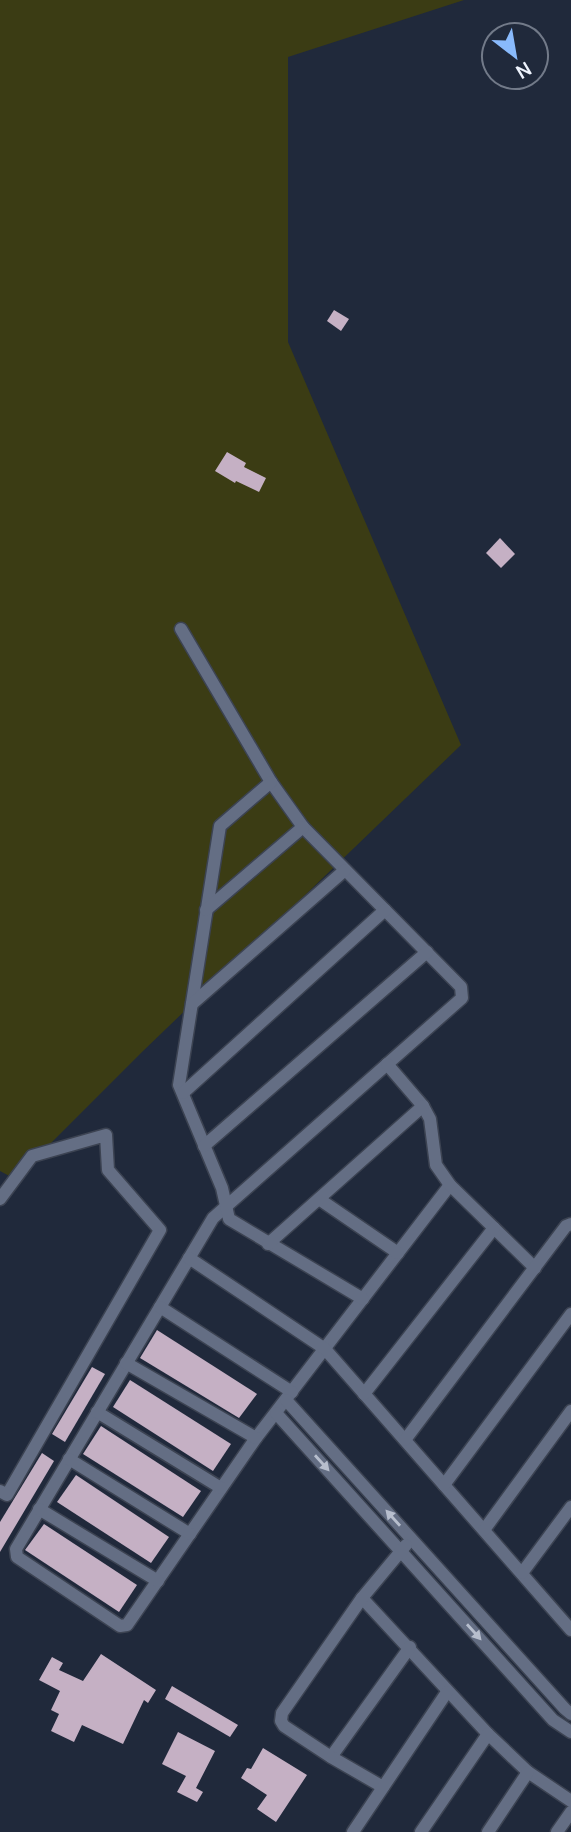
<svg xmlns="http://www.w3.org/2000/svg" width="571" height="1832" font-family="Manrope,sans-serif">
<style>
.green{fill:#3b3c14}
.building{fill:#c5b0c4}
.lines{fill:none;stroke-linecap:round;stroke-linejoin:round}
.street-casing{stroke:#3c4352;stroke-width:15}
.street{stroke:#646e84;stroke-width:12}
.oneway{fill:#b7becd}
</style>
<rect width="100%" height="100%" fill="#20293b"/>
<!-- green -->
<path class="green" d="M0,0H464L288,57V342L461,745L142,1052L15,1179L0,1171Z"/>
<!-- building -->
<g class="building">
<path d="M334,310L349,319L341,331L327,321Z"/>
<path d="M227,452L246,463L244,467L266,478L259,492L236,481L235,483L215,471Z"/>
<path d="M500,538L515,554L501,568L486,553Z"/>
<path d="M157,1330L257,1394L239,1418L140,1358Z"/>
<path d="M92,1367L105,1374L65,1442L52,1434Z"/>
<path d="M130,1380L231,1444L213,1471L113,1407Z"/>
<path d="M101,1426L201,1491L183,1517L83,1454Z"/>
<path d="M42,1453L54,1461L0,1552V1522Z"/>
<path d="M76,1475L169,1537L151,1563L57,1502Z"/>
<path d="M44,1524L137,1585L119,1612L25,1550Z"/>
<path d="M101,1654L156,1690L148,1703L144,1700L123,1744L82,1725L74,1742L51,1731L59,1714L51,1710L60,1691L39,1680L52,1657L63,1663L59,1670L83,1681Z"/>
<path d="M172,1686L238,1725L230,1737L165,1699Z"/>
<path d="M178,1732L215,1751L196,1788L203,1792L197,1802L177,1792L186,1776L162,1764Z"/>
<path d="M263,1748L307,1775L276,1822L257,1809L267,1795L241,1778L247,1768L251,1769Z"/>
</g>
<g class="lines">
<!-- street casing -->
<g class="street-casing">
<g id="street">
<path d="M181,629L271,782L303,827L461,987L462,998L213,1218L16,1549L17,1557L120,1626L127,1625L256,1438L450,1185"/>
<path d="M271,782L220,826L179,1085L222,1188L229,1219L363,1299"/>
<path d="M206,910L303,827"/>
<path d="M192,1004L345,870"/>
<path d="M387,1064L423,1106L430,1119L436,1165L450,1185L535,1268"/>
<path d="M183,1093L385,910"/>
<path d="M204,1146L427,952"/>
<path d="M0,1199L32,1156L106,1135L108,1170L160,1230L7,1495L0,1491"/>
<path d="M319,1199L398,1253"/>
<path d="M268,1244L423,1106"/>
<path d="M189,1258L325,1349L571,1630"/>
<path d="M160,1307L292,1392"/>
<path d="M126,1363L256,1438"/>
<path d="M364,1394L494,1228"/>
<path d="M286,1400L565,1709L571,1714"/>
<path d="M97,1412L221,1488"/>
<path d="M276,1413L553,1720L571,1732"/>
<path d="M405,1440L566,1226L571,1224"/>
<path d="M69,1459L190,1534"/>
<path d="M444,1485L571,1314"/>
<path d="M39,1509L158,1581"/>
<path d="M484,1530L571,1411"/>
<path d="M522,1573L571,1507"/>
<path d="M362,1598L488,1734L528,1772L571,1801"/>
<path d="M331,1757L410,1647"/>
<path d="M383,1787L331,1757L284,1726L281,1721L282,1713L362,1598L406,1545"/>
<path d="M353,1832L447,1692"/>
<path d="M421,1832L488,1734"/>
<path d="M488,1832L528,1772"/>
<path d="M557,1832L571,1812"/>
</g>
</g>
<!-- street -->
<use href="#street" class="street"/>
</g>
<!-- one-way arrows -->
<defs><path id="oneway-solid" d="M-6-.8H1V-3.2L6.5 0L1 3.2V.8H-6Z" transform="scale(1.75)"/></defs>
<g class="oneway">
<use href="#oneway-solid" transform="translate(322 1463) rotate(48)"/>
<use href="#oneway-solid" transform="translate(393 1518) rotate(-132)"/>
<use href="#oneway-solid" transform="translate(474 1632) rotate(48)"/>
</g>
<!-- north arrow -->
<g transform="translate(515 56) rotate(149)"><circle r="33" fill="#20293b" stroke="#727a89" stroke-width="2"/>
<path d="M0-5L12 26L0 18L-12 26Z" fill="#89bafc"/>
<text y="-10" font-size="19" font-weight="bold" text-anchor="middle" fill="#eef3fd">N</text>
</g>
</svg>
